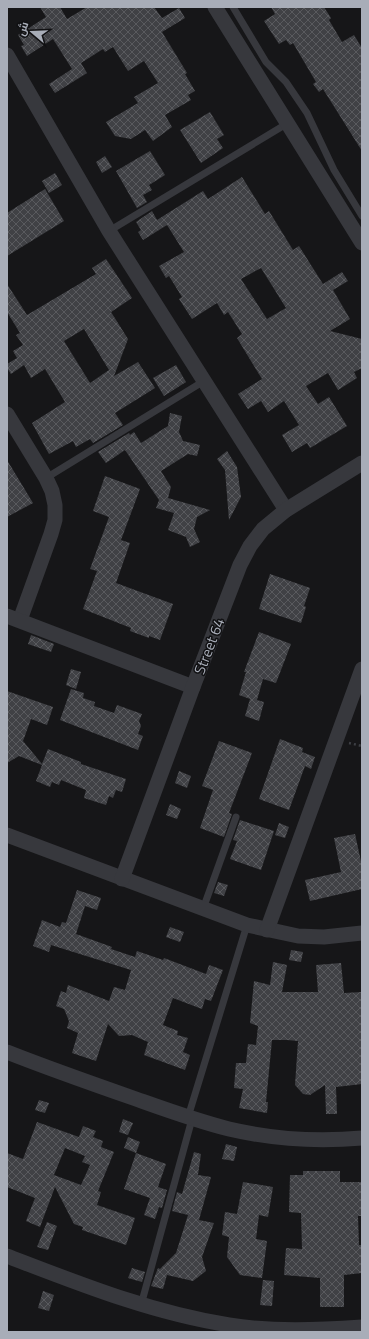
<svg xmlns="http://www.w3.org/2000/svg" width="369" height="1339" font-family="'Titillium Web',Cairo,sans-serif">
<style>
.building{fill:url(#building-cross-hatch);fill-rule:evenodd}
.lines{fill:none;stroke-linecap:round;stroke-linejoin:round}
.path{stroke:#3d3f44;stroke-width:2.5;stroke-dasharray:2 3;stroke-linecap:butt}
.service{stroke:#37383d;stroke-width:7}
.minor{stroke:#37383d;stroke-width:15}
.labels{text-anchor:middle;dominant-baseline:central;stroke-width:3;stroke-linejoin:round;paint-order:stroke}
.street-label{font-size:15px;fill:#a8adb8;stroke:#111113}
</style>
<defs>
<pattern id="building-cross-hatch" width="8" height="8" patternUnits="userSpaceOnUse"><rect width="8" height="8" fill="#404145"/><path d="M0 0l8 8M0 8l8-8" fill="none" stroke="#595a5e"/></pattern>
</defs>
<rect width="100%" height="100%" fill="#161618"/>
<!-- building -->
<g class="building">
<path d="M40,7H60L67,19L87,7H154L162,18L179,8L185,18L162,32L187,73L185,74L195,91L188,95L191,100L165,115L172,127L153,141L145,130L131,139L115,136L106,122L138,103L134,97L158,83L144,61L128,71L113,47L105,52L103,49L81,63L87,73L55,93L49,84L72,69L53,39L27,56L21,46L24,45L18,35L46,17Z"/>
<path d="M271,7H324L331,18L329,20L342,42L354,35L362,48V151L323,89L319,92L313,84L316,82L293,43L290,45L286,40L279,44L264,21L275,14Z"/>
<path d="M210,112L224,135L217,139L223,148L201,163L180,130Z"/>
<path d="M150,151L165,175L149,185L152,190L143,195L147,202L137,208L116,171Z"/>
<path d="M105,156L112,167L102,173L96,162Z"/>
<path d="M55,173L62,185L49,193L42,181Z"/>
<path d="M242,177L265,214L269,211L293,250L299,246L323,284L342,272L348,281L333,290L350,319L330,331L362,339V368L354,372L357,378L338,390L328,373L306,386L318,404L329,397L347,426L310,448L307,443L292,452L282,435L299,425L284,401L268,412L261,401L248,409L238,394L262,379L237,338L242,334L228,312L224,315L217,303L192,319L179,299L182,297L169,276L166,278L159,266L184,252L167,225L143,240L138,232L141,230L136,222L152,211L157,220L203,191L208,199ZM261,268L286,308L267,319L241,279Z"/>
<path d="M45,189L64,221L7,256V213Z"/>
<path d="M106,259L132,298L111,312L128,339L114,376L138,362L155,388L115,413L123,425L93,443L90,439L76,447L73,441L49,454L32,423L65,402L45,369L31,378L24,365L11,374L7,368V364L17,358L13,351L23,345L16,335L20,333L7,312V284L27,315L96,274L92,268ZM84,329L109,370L90,383L64,341Z"/>
<path d="M176,365L186,382L164,396L153,378Z"/>
<path d="M170,413L182,416L179,432L183,441L200,445L197,456L188,454L161,471L171,487L168,498L210,510L197,517L194,529L200,542L190,547L186,537L168,530L174,513L156,508L159,500L125,450L106,463L98,452L129,433L130,435L134,432L141,443L168,426Z"/>
<path d="M227,451L237,467L241,497L229,520L225,470L217,459Z"/>
<path d="M7,460L33,503L7,517Z"/>
<path d="M105,476L140,489L121,540L130,543L116,583L173,604L160,640L149,636V638L130,631L131,628L83,609L97,571L90,569L109,517L93,511Z"/>
<path d="M270,574L310,588L304,606L306,607L301,623L259,609Z"/>
<path d="M259,632L291,644L276,683L263,679L257,700L264,702L259,721L245,716L250,699L239,695L246,672H244Z"/>
<path d="M31,635L54,644L51,652L28,644Z"/>
<path d="M71,669L81,672L76,689L66,685Z"/>
<path d="M71,689L84,693L83,698L95,702L94,706L114,713L117,705L142,714L139,721L141,726L138,734L143,736L138,750L60,720Z"/>
<path d="M7,691L53,707L47,725L31,719L23,741L42,764L48,749L81,762V764L126,779L122,792L116,790L113,798L109,796L106,805L84,798L86,790L61,780L59,785L52,782L50,787L36,781L42,765L19,756L7,763Z"/>
<path d="M280,739L303,748L302,752L315,757L311,769L305,766L289,810L259,799Z"/>
<path d="M219,741L252,753L229,813L232,814L224,837L200,828L213,790L202,786Z"/>
<path d="M179,771L191,776L187,788L175,783Z"/>
<path d="M170,804L181,809L177,819L166,815Z"/>
<path d="M240,820L274,831L261,870L230,859L237,841L233,840Z"/>
<path d="M279,823L289,827L285,838L275,835Z"/>
<path d="M355,834L362,866V889L310,901L305,880L341,872L334,838Z"/>
<path d="M218,882L228,885L224,896L214,893Z"/>
<path d="M77,890L101,898L97,910L85,906L76,934L112,947L111,949L135,957L137,951L163,960L164,958L206,974L209,965L223,970L211,1001L205,999L202,1009L173,998L163,1025L178,1031L177,1035L188,1038L183,1052L190,1055L185,1070L144,1055L148,1042L132,1035L119,1036L108,1024L96,1061L72,1053L78,1033L67,1028L69,1021L64,1009L56,1006L61,991L66,993L68,985L109,1001L114,987L125,990L131,970L51,945L49,952L33,946L42,920L60,927L62,922L66,923Z"/>
<path d="M170,927L184,932L180,942L166,937Z"/>
<path d="M291,950L303,952L301,962L289,960Z"/>
<path d="M273,962L287,965L282,992H318L316,965L341,963L344,993L362,992V1084L336,1087L337,1114H326L325,1085L310,1095L303,1094L295,1085L298,1041L287,1040H272L266,1102H268L267,1113L239,1108L243,1089L234,1088L236,1063H246L248,1044L256,1045L258,1026L250,1023L254,981L270,985Z"/>
<path d="M39,1100L49,1103L45,1113L35,1110Z"/>
<path d="M123,1119L133,1123L128,1135L119,1132Z"/>
<path d="M37,1122L79,1137L83,1126L96,1131L93,1137L103,1141L101,1147L114,1152L98,1191L101,1192L97,1205L135,1218L126,1245L82,1230L83,1227L74,1224L55,1187L40,1227L26,1221L35,1198L7,1187V1153L23,1159ZM65,1148L85,1156L82,1162L90,1165L81,1185L54,1175Z"/>
<path d="M128,1137L140,1142L136,1153L124,1148Z"/>
<path d="M226,1144L237,1147L234,1161L222,1159Z"/>
<path d="M194,1152L201,1154L198,1175L211,1177L199,1220L214,1223L202,1257L206,1271L193,1281L167,1275L163,1289L151,1286L158,1268L160,1269L176,1253L188,1215L172,1211L177,1192L182,1194Z"/>
<path d="M136,1153L166,1164L158,1187L167,1190L162,1208L159,1207L155,1219L144,1215L150,1198L124,1189Z"/>
<path d="M303,1171H340V1182H362V1216H358L359,1245H362V1273L344,1275V1307H320V1278L284,1275L286,1248L302,1249L301,1213L289,1212L290,1175H303Z"/>
<path d="M243,1182L273,1187L268,1217L259,1215L256,1239L267,1241L262,1278L240,1275L227,1257L229,1237L222,1235L225,1212L237,1214Z"/>
<path d="M47,1222L57,1226L48,1250L37,1247Z"/>
<path d="M132,1268L145,1272L142,1282L128,1278Z"/>
<path d="M263,1280L274,1281L272,1306L260,1305Z"/>
<path d="M43,1291L54,1295L49,1311L38,1308Z"/>
</g>
<g class="lines">
<!-- path -->
<path class="path" d="M349,743L362,746"/>
<!-- service -->
<g class="service">
<path d="M233,7L266,62L286,82L307,113L334,170L362,216"/>
<path d="M109,231L288,123"/>
<path d="M46,478L204,381"/>
<path d="M203,909L236,817"/>
<path d="M188,1117L247,925"/>
<path d="M141,1305L192,1119"/>
</g>
<!-- minor -->
<g class="minor">
<path d="M215,7L362,243"/>
<path d="M7,55L109,231L286,510"/>
<path d="M7,414L46,478L52,491L55,505V520L51,534L20,620"/>
<path d="M7,616L193,687"/>
<path d="M7,835L247,925L298,936L324,937L362,933"/>
<path d="M122,879L193,687L240,565L250,546L263,529L286,510L362,463"/>
<path d="M267,930L362,669"/>
<path d="M7,1052C50,1069 93,1084 136,1099C167,1110 197,1121 229,1129C272,1139 318,1142 362,1138"/>
<path d="M7,1256C80,1284 152,1313 229,1325C273,1332 318,1330 362,1327"/>
</g>
</g>
<g class="labels">
<!-- street labels -->
<g class="street-label">
<text transform="translate(209 646) rotate(-69)">Street 64</text>
</g>
</g>
<!-- border -->
<rect width="369" height="1339" fill="none" stroke="#a8adb8" stroke-width="16"/>
<!-- north arrow -->
<g transform="translate(32 32) rotate(289)" stroke="#111113" stroke-width="3" paint-order="stroke">
<path d="M0-3L7 15L0 10L-7 15Z" fill="#a8adb8"/>
<text y="-6" font-size="11" font-weight="bold" text-anchor="middle" fill="#a8adb8">ش</text>
</g>
</svg>
